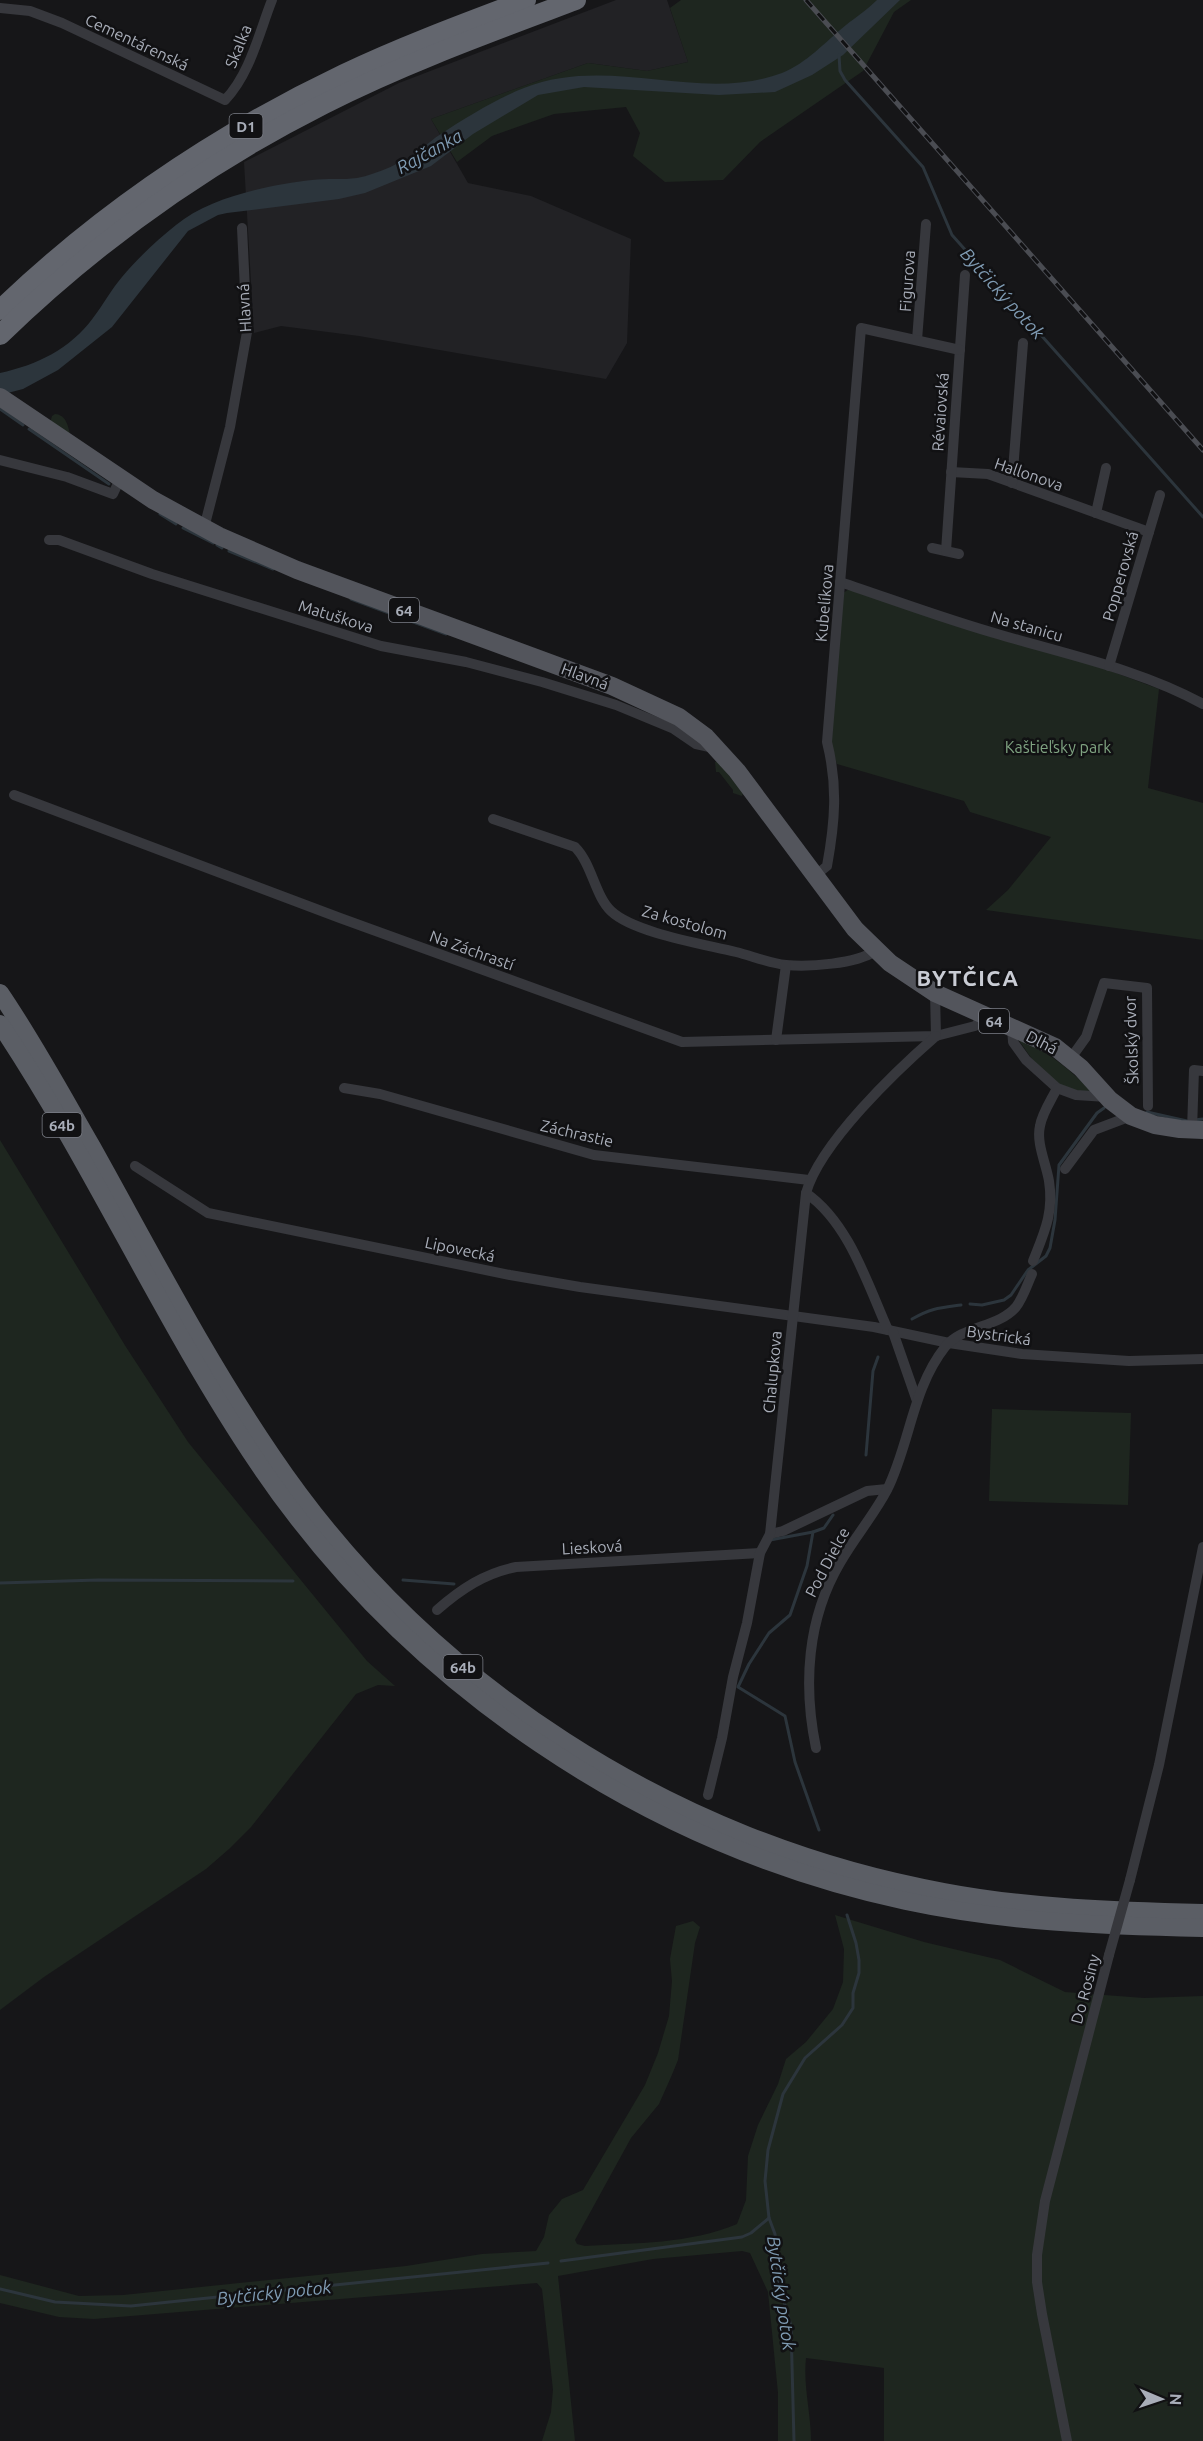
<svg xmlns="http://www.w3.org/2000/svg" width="1203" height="2441" font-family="Ubuntu,sans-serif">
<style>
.built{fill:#222225}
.green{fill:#1e261f}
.water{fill:#2c353c}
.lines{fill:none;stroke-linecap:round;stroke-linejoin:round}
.stream{stroke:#2c353c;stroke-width:3}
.minor{stroke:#37383d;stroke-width:10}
.primary{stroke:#53555c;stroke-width:18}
.trunk{stroke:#5b5e65;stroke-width:18}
.motorway{stroke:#63666e;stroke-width:20}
.rail-casing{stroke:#4a4c52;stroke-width:5}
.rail{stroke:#111113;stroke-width:3;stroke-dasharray:9;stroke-linecap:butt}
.minor-bridge{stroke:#37383d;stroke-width:10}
.labels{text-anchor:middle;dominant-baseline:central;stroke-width:5;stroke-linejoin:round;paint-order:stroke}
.shield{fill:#111113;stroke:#7b7e86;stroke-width:1.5}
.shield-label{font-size:15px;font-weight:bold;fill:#a8adb8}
.street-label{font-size:16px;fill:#a8adb8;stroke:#111113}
.park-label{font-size:16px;fill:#7fa381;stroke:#111113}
.water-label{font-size:18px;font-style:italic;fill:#7f9bb3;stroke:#111113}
.district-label{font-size:22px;font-weight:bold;letter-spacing:1.5px;fill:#c9ccd4;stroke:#111113}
</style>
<rect width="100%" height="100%" fill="#161618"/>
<!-- built -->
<path class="built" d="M616,0H667L688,62L647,71L588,63L431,119L468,183L531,196L631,239L627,343L606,379L359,336L281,326L254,333L244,162L399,83Z"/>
<!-- green -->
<g class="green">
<path d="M681,0H911L894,12L863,71L760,142L723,180L665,182L633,156L640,133L626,107L554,114L492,136L457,162L431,119L588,63L647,71L688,62L670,8Z"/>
<path d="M55,414C67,415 68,427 71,437L50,423L52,416Z"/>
<path d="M849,589L1108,670L1159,689L1148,788L1203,803V940L986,910L1008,890L1051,837L970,812L964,801L837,764L831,748L842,594Z"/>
<path d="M715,762H718L743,793L742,796L733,793V790L719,772H716Z"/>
<path d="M1018,1039C1051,1053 1069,1069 1094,1094L1064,1089L1039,1069Z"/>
<path d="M0,1140L126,1347L188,1442L367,1661L395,1686L378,1685L356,1694L251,1827L229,1849L206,1869L44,1977L0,2010Z"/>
<path d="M992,1409L1131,1413L1128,1505L989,1501Z"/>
<path d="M835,1915L924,1942L1000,1960L1065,1992L1144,1998L1203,1996V2441H884V2368L806,2358C803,2386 811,2413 811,2441H778V2393L768,2292L750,2253L742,2251L653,2259L558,2276L575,2441H542L551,2412L553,2390L542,2289L537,2283L94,2319L59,2317L0,2303V2275L79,2296L123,2295L406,2266L482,2254L536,2251L544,2237L549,2215L562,2199L583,2190L645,2085L658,2053L669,2016L672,1981L670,1959L676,1926L693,1921L700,1927L695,1943L678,2060L671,2077L659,2104L631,2138L575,2240L577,2244L585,2246C635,2243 690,2244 737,2224L746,2200L748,2156L758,2125L778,2084L786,2059L806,2042L833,2009L843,1982L844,1949Z"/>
</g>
<!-- water -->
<path class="water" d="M877,0H900L843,55L812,75L775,92L719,95L584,87L538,95L473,134L431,166L365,193L339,199L227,213L218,215L188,231L112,327L58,370L23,389L0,395V373C37,365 70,349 93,318C103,305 111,290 122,277C137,259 157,240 176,225C210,197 269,185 312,180C327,178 343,180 357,178C378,174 404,162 421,149C428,144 434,138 441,134C463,119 500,97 524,88C610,54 699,104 782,73C807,63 825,42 846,25C856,17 867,10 877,0Z"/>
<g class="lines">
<!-- stream -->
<g class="stream">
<path d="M839,55L840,71L845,80L923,167L952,235L1203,517"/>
<path d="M0,409L23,425"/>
<path d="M29,429L109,484"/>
<path d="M160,514L176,524"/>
<path d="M183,528L213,543"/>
<path d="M217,545L222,548"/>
<path d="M229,551L273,569"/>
<path d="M351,599L446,634"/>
<path d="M1147,1112L1187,1121"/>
<path d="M1194,1120L1203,1119"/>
<path d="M970,1304L982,1305L1004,1300L1011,1295L1028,1270L1046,1256L1050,1248L1055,1220L1059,1165L1097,1113L1104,1108"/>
<path d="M912,1319C932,1308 939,1308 961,1305"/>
<path d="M866,1455L873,1371L878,1357"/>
<path d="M770,1540L813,1532"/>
<path d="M403,1580L454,1584"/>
<path d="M0,1583L98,1580L293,1581"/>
<path d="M819,1830L795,1762L785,1716L738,1687L749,1664L769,1633L790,1615L807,1566L813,1532L824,1528L833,1515"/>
<path d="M561,2261L742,2237L751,2233L769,2218"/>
<path d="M0,2289L55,2302L131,2306L548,2263"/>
<path d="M794,2441L791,2326L779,2285L775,2234L769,2218L765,2181L768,2150L783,2094L805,2058L842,2025L853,2008V1993L859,1973V1960L856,1943L847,1915"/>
</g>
<!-- minor -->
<g class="minor">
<path d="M0,8L30,11L62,23L225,100C250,74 259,33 272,0"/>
<path d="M917,340L926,224"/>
<path d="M0,460L67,477L113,494L120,479"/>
<path d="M951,472L988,474L1149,532"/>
<path d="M1012,483L1023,343"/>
<path d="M1096,513L1106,468"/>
<path d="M204,528L230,427L247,332L242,228"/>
<path d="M49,540H59L152,574L381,646L466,662L542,682L616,705L674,729L696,744L714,748"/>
<path d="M932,548L959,554"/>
<path d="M946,551L965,275"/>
<path d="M840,582C894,600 947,620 1001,635C1069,655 1141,670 1203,704"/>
<path d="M1109,666L1160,495"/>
<path d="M14,795L340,918L682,1042L936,1036L975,1026L984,1017"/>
<path d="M493,819L575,847C592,864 595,896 611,911C634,933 704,944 736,952C752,956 769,963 786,965C809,967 856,964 875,951"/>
<path d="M816,875L827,866C835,822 838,786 827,742L861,328L960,350"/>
<path d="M935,993L936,1036"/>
<path d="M1012,1027L1013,1042L1026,1060L1057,1088L1076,1095L1107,1097"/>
<path d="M776,1040L786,965"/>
<path d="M1071,1058L1086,1037L1104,983L1147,988L1148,1106"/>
<path d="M344,1088L380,1094L594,1155L809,1180"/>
<path d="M1192,1130L1194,1070L1203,1071"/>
<path d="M135,1166L208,1213L510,1275L580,1287L874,1327L949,1343L1022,1354L1129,1361L1203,1359"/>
<path d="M1065,1169L1094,1130L1131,1116"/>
<path d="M806,1193C849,1223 867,1283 888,1330"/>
<path d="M1033,1261C1044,1233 1054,1213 1049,1181C1046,1163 1036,1143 1040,1126C1042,1113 1052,1099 1057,1088"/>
<path d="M893,1332L917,1401"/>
<path d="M770,1534L783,1531L867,1491L887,1489"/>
<path d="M437,1610C461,1589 485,1573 516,1567L760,1553"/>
<path d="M816,1748C803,1685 807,1619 840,1563C854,1538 874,1515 887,1490C910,1444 912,1389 945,1347C963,1325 998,1328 1016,1307C1023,1298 1027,1285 1032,1274"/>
<path d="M708,1795L722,1738L733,1677L747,1623L760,1553L770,1534L806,1193C820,1143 897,1070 936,1036"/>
<path d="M1130,1880L1159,1765L1203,1547"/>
<path d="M1067,2441L1042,2314L1037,2282V2255L1045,2201L1109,1955"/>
</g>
<!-- primary -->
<path class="primary" d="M0,397L153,500L219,536L297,570L612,686L679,717L706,737L737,771L855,929L890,963L935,993L1055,1047L1081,1068L1110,1100L1131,1116L1155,1125L1180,1129L1203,1130"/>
<!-- trunk -->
<g class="trunk">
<path d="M0,993C34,1043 62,1095 92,1147C150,1251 205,1358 272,1456C426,1684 674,1843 944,1892C1029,1908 1116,1911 1203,1913"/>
<path d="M0,1024C94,1165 163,1322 258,1463C407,1684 645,1845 906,1901C1004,1922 1103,1926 1203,1928"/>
</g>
<!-- motorway -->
<g class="motorway">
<path d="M0,310C101,213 218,134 344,74C403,46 465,23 526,0"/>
<path d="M0,335C96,242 205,164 324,104C405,63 491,32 576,0"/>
</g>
<!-- rail casing -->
<g class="rail-casing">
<path id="rail" d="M806,0L1203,450"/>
</g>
<!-- rail -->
<use href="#rail" class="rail"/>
<!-- minor-bridge -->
<path class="minor-bridge" d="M1109,1955L1130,1880"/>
</g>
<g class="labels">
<!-- shield labels -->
<g class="shield">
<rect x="229.5" y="114" width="33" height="24" rx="4.5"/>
<rect x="389" y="598" width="30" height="24" rx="4.5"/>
<rect x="979" y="1009" width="30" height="24" rx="4.5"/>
<rect x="42.5" y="1113" width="39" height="24" rx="4.5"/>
<rect x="443.5" y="1655" width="39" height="24" rx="4.5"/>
</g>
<g class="shield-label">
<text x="246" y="126">D1</text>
<text x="404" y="610">64</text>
<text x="994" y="1021">64</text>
<text x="62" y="1125">64b</text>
<text x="463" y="1667">64b</text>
</g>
<!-- street labels -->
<g class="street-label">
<text transform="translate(137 42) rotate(25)">Cementárenská</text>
<text transform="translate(238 46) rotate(-68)">Skalka</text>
<text transform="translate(907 281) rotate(-86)">Figurova</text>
<text transform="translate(244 308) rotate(-93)">Hlavná</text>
<text transform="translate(940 412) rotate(-86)">Révaiovská</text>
<text transform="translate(1029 474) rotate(19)">Hallonova</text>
<text transform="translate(1120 576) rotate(-74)">Popperovská</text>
<text transform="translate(824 603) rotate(-85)">Kubelíkova</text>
<text transform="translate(336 616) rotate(17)">Matuškova</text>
<text transform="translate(1027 626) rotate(16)">Na stanicu</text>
<text transform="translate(585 676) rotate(20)">Hlavná</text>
<text transform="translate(685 922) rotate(16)">Za kostolom</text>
<text transform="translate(472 950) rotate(20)">Na Záchrastí</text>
<text transform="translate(1131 1040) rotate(-92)">Školský dvor</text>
<text transform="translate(1042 1042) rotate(27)">Dlhá</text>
<text transform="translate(577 1133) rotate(13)">Záchrastie</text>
<text transform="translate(460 1249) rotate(12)">Lipovecká</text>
<text transform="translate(999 1335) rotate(8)">Bystrická</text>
<text transform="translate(772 1372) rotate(-85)">Chalupkova</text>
<text transform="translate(592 1547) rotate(-3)">Liesková</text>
<text transform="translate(827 1562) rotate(-62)">Pod Dielce</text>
<text transform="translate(1085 1989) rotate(-75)">Do Rosiny</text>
</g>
<!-- park labels -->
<g class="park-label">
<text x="1058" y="747">Kaštieľsky park</text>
</g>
<!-- water labels -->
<g class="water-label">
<text transform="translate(429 151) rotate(-29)">Rajčanka</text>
<text transform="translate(1003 293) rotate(48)">Bytčický potok</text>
<text transform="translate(274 2292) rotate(-6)">Bytčický potok</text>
<text transform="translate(782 2293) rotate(82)">Bytčický potok</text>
</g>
<!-- district labels -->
<g class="district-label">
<text x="968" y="977">BYTČICA</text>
</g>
</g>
<!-- north arrow -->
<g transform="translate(1161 2399) rotate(92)" stroke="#111113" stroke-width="4.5" paint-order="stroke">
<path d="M0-4.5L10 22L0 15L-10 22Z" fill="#a8adb8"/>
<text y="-9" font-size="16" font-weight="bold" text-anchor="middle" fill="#a8adb8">N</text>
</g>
</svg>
